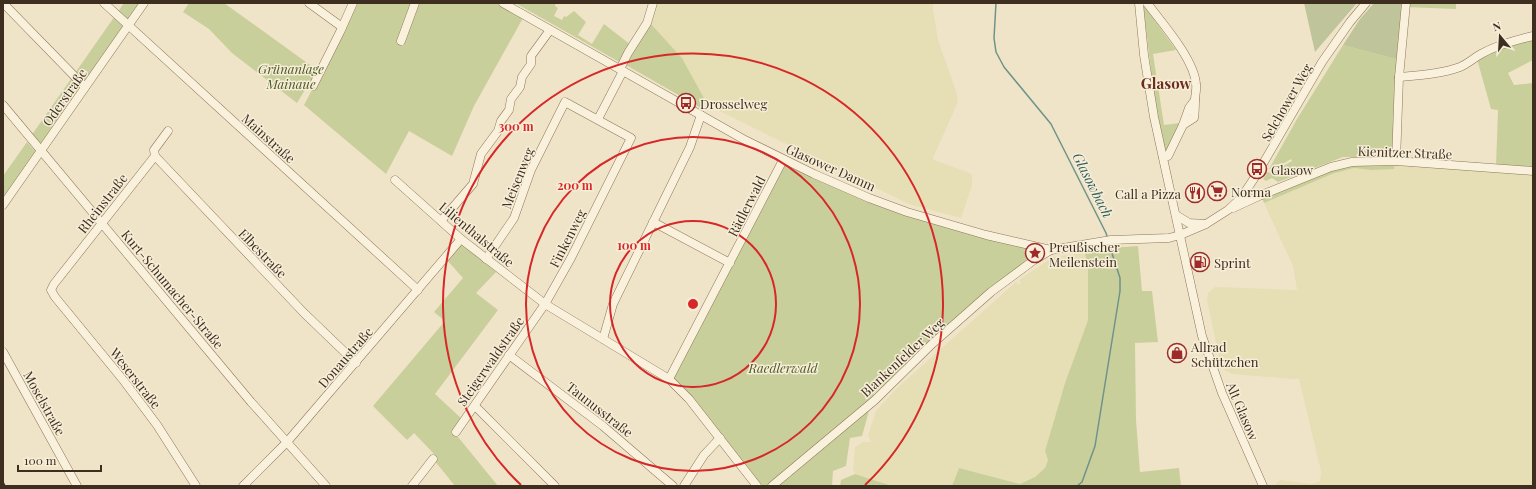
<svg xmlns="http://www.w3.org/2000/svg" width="1536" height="489" font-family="'Playfair Display',serif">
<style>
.farmland{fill:#e6deb5}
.green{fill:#c9cf9b}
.cemetery{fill:#bfc49a}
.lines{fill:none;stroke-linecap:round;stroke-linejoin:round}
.stream{stroke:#6f938a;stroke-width:1.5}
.minor-casing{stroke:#8d765c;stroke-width:9}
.minor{stroke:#faf1dc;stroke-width:8}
.rail{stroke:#3d2e20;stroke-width:1.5;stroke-dasharray:7 7;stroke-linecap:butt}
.ring{fill:none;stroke:#d62828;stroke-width:2}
.labels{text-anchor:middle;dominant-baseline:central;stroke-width:3;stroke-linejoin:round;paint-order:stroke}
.park-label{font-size:13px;font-style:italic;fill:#4d5a26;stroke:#f7eed8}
.street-label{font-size:13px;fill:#3d2e20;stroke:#f7eed8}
.poi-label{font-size:13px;fill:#3d2e20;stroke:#f7eed8;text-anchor:start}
.water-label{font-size:14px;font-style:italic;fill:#2f5d5a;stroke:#f7eed8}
.quarter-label{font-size:15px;font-weight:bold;fill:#6b2e1e;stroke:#f7eed8}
.centre{fill:#d62828;stroke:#f7eed8;stroke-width:2}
.ring-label{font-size:12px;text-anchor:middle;font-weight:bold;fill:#d62828;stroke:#f7eed8;stroke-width:3;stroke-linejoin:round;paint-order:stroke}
</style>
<rect width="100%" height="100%" fill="#f0e4c8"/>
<!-- farmland -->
<g class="farmland">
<path d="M656,3H933V9L938,40L956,91L958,102L933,158L934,160L967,172L972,175V185L961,218L909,204L711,107L702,95L682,58L651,24Z"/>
<path d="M1395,163L1533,174V486H1276V484L1280,480L1312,484L1320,481L1321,471L1299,379H1293L1232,374L1224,370L1219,357L1207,300L1208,293L1215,287L1297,290L1293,266L1264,203L1332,174L1354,168L1371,170Z"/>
<path d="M1082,253L1085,255L1088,266V320L1065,383L1045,451L1048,460L1045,468L1035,477L1020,484L959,468L952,486H892L855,474L853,469L855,447L863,442H871L868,435L876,411L897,388L1016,282L1018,285L1021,283L1019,280L1053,257Z"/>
</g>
<!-- green -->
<g class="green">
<path d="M124,3H141L40,147L31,136Z"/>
<path d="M189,3H224L317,70L297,103L232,53L209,29L183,12Z"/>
<path d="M358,3H498L523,18L474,106L452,156L409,131L386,174L304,105Z"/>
<path d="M556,3L555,6L558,8L554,16L562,20L564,16L566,17L574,11L586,22L578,35L592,44L604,24L631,45L621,63L517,4Z"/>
<path d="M1404,3H1456V9L1404,7Z"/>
<path d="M1143,4L1176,50L1153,54L1164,125L1180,123L1168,151L1165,152L1154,95Z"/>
<path d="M651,24L682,58L705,100L701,108L626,65L629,54Z"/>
<path d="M1533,38V60L1508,73L1514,85L1533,83V168L1496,166L1498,110L1491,109L1477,59L1513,43Z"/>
<path d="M1343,45L1399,60L1395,153L1391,157H1343L1278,182L1272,178L1266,181L1263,179L1268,172L1271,173L1292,161L1291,159L1274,169H1269L1297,119Z"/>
<path d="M27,142L34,150L36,148L37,149L3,201V176Z"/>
<path d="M785,163L840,188L1034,249L1037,254L874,393L862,436L850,438L846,466L833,471L832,486H758L672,377Z"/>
<path d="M1395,163L1394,169L1371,170L1354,168L1332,174L1264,203L1262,197L1332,169L1353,164Z"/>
<path d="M461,243L496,272L476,293L498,310L435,394L462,419L454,432L498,486H455L434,460L435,455L414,433L407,440L373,406L445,321L434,312L463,278L446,259Z"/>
<path d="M1138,246L1142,291H1152L1158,342L1135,343L1136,420L1140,472L1179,468L1181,486H952L959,468L1020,484L1035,477L1045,468L1048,460L1045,451L1065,383L1088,320V266L1084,250Z"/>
<path d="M855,474L892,486H840L841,480Z"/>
</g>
<!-- cemetery -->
<g class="cemetery">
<path d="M1304,3H1357L1315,52Z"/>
<path d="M1374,3H1404L1399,60L1343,45L1360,19Z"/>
</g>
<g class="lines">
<!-- stream -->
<g class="stream">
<path d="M996,3L994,38L996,52L1004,67L1051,124L1106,233L1108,239"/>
<path d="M1077,486L1082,482L1095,446L1120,291V278L1109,244"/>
</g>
<!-- minor casing -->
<g class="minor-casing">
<g id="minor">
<path d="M3,3L85,87"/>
<path d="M104,3L418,290"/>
<path d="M309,3L342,27"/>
<path d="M503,3L743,139L814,174L869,198L907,212L986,235L1051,250L1111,240L1169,238L1180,235L1206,224L1228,210L1241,198L1257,174L1322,62L1350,22L1366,3"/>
<path d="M1139,3L1144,55L1154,117L1202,336L1222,393L1263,486"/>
<path d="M1147,3C1162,23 1194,59 1196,84C1197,89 1195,95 1195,100C1195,106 1195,111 1194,118L1183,125"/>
<path d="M401,41L415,3"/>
<path d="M620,69L628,53L647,23L653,3"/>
<path d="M1399,77C1420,75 1441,74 1460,67C1467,64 1474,58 1481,54C1497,45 1516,40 1533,36"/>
<path d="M313,86L340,32L353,3"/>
<path d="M3,105L251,402L326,486"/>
<path d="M598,119L623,71"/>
<path d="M168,131L154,150L155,156L54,284L51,290L55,297L124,381L157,425L196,486"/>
<path d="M155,156L304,313L356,363"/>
<path d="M1163,157L1168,156L1183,125L1189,108L1195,100"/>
<path d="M1396,161L1399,77L1406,3"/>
<path d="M395,180L461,239L545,304L669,379L689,399L757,486"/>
<path d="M3,205L144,3"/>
<path d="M1233,208L1259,196L1331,167L1352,162L1396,161L1533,171"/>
<path d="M1176,215L1189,223L1205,224"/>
<path d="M441,221L473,184L481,154L498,131L501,121L509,110L511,99L520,87L522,77L531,64V56L550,30"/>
<path d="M653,222L730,263"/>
<path d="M603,339L613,304L690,147L701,115"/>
<path d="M3,352L77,486"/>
<path d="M509,355L603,426L673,486"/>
<path d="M669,379L783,160"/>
<path d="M475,406L555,486"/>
<path d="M456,432L545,304L571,258L631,138L565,102L531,170L514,218L486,259"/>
<path d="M243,486L287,442L461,239"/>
<path d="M412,486L433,459"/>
<path d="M684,486L704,455L720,438"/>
<path d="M772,486L875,400L932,344L991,292L1034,260L1051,250"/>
</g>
</g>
<!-- minor -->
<use href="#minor" class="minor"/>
<!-- rail -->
<path class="rail" d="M3,482L5,486"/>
</g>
<!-- distance rings -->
<g class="ring">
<circle cx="693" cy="304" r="83"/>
<circle cx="693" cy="304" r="167"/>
<path d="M521 485A250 250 0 1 1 865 485"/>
</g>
<!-- icons -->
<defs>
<g id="bus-ring" transform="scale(1)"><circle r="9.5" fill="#f7eed8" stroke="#9e2a2b" stroke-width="1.5"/><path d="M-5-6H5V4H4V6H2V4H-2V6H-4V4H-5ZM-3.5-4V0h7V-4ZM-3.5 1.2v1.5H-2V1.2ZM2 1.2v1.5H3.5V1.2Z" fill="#9e2a2b"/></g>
<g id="supermarket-ring" transform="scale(1)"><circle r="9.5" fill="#f7eed8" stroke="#9e2a2b" stroke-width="1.5"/><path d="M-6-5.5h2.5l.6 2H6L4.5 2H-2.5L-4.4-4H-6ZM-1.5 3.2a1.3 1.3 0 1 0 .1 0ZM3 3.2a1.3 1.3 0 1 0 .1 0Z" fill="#9e2a2b"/></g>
<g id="restaurant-ring" transform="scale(1)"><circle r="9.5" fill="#f7eed8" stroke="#9e2a2b" stroke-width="1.5"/><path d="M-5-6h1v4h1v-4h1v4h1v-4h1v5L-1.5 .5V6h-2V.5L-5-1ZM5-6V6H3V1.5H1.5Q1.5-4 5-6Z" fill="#9e2a2b"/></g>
<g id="sight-ring" transform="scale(1)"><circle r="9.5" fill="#f7eed8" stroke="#9e2a2b" stroke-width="1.5"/><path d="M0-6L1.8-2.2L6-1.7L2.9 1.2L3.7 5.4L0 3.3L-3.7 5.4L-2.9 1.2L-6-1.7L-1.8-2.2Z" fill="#9e2a2b"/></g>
<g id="fuel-ring" transform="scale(1)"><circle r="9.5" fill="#f7eed8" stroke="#9e2a2b" stroke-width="1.5"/><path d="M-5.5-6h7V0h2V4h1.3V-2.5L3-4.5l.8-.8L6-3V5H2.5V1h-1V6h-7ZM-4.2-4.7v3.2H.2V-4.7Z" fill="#9e2a2b"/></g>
<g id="shop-ring" transform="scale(1)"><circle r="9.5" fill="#f7eed8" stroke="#9e2a2b" stroke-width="1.5"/><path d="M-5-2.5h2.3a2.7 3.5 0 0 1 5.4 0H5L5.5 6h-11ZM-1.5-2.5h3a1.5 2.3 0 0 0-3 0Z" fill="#9e2a2b"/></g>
</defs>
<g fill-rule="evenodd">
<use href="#bus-ring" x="686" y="103"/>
<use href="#bus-ring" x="1257" y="169"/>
<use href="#supermarket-ring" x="1217" y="191"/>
<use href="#restaurant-ring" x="1195" y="193"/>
<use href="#sight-ring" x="1035" y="253"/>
<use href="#fuel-ring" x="1200" y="262"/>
<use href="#shop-ring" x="1177" y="353"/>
</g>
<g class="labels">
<!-- park labels -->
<g class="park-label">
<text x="291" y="68">Grünanlage<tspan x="291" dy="15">Mainaue</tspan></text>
<text x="783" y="367">Raedlerwald</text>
</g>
<!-- street labels -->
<g class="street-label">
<text transform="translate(64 97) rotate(-55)">Oderstraße</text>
<text transform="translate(1286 102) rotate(-60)">Selchower Weg</text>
<text transform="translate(269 138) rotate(42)">Mainstraße</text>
<text transform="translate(1405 152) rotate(2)">Kienitzer Straße</text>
<text transform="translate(831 167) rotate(24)">Glasower Damm</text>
<text transform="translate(517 178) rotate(-68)">Meisenweg</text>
<text transform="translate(102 203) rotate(-52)">Rheinstraße</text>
<text transform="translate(746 206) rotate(-63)">Rädlerwald</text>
<text transform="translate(477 234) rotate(40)">Lilienthalstraße</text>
<text transform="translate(567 238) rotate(-63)">Finkenweg</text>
<text transform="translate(263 253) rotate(46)">Elbestraße</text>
<text transform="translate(173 289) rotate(50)">Kurt-Schumacher-Straße</text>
<text transform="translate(345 357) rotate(-49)">Donaustraße</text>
<text transform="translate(902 357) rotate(-43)">Blankenfelder Weg</text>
<text transform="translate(490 361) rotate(-55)">Steigerwaldstraße</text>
<text transform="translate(136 378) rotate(52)">Weserstraße</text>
<text transform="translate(45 403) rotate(61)">Moselstraße</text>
<text transform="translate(600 409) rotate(38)">Taunusstraße</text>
<text transform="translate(1243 411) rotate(67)">Alt Glasow</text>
</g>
<!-- poi labels -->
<g class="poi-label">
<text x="700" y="103">Drosselweg</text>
<text x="1271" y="169">Glasow</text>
<text x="1231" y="191">Norma</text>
<text x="1181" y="193" text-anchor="end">Call a Pizza</text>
<text x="1049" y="246">Preußischer<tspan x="1049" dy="15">Meilenstein</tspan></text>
<text x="1214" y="262">Sprint</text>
<text x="1191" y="346">Allrad<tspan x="1191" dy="15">Schützchen</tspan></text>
</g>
<!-- water labels -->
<g class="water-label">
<text transform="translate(1093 185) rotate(63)">Glasowbach</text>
</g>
<!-- quarter labels -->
<g class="quarter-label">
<text x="1166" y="83">Glasow</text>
</g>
</g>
<circle cx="693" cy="304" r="6" class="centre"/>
<g class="ring-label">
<text x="516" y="131">300 m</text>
<text x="575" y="190">200 m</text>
<text x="634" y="250">100 m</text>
</g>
<!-- border -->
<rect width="1536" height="489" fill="none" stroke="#3d2e20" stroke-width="8"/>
<!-- north arrow -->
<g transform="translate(1500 36) rotate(342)" stroke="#f7eed8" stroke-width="3" paint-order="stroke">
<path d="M0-3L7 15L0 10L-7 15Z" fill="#3d2e20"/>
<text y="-6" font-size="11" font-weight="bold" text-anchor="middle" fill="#3d2e20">N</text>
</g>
<!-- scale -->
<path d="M18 465v6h83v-6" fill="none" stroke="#3d2e20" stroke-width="2"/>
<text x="24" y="465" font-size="12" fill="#3d2e20" stroke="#f7eed8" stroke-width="3" paint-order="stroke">100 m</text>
</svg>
